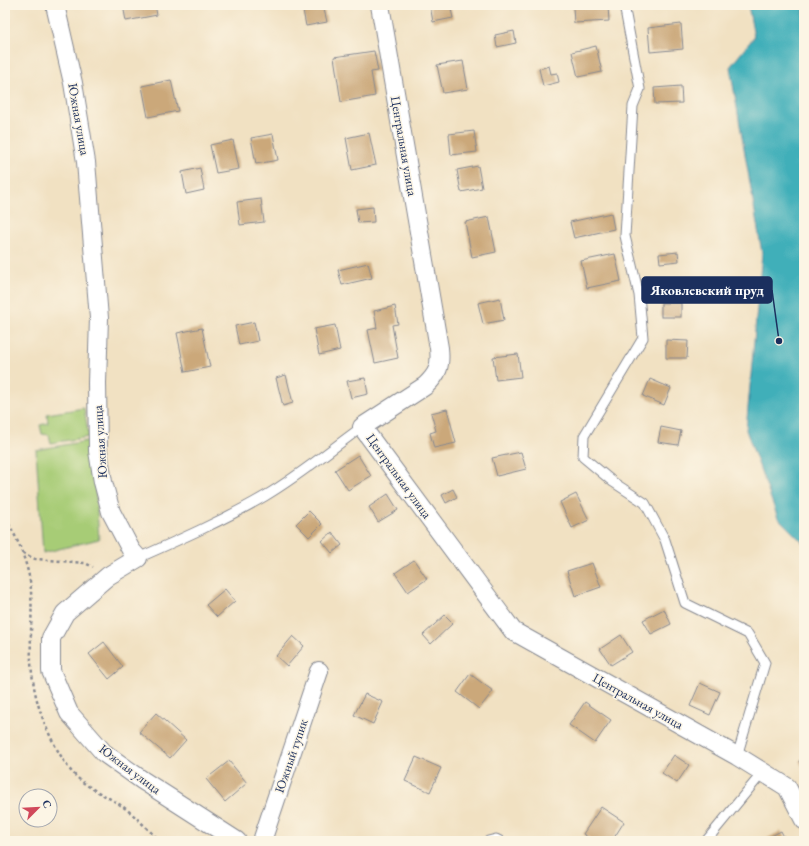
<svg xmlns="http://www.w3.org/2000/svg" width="809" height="846" font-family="'EB Garamond',serif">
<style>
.green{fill:#a7cc76;stroke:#617e6a}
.water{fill:#3fafb9;stroke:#2d6f8c}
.building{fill:#cba87a}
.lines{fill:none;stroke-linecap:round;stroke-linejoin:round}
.lane-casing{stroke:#868890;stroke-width:11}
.street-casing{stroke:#868890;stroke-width:20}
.path{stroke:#868890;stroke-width:2.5;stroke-dasharray:3 3;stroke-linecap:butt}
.lane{stroke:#fff;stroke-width:9}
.street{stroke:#fff;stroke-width:18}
.labels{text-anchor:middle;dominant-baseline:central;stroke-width:3;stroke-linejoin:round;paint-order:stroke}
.street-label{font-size:13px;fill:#1b2f5e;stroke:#fcf5e5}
.leader{fill:none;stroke:#1b2f5e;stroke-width:1.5}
.callout-dot{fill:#1b2f5e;stroke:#fcf5e5;stroke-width:1.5}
.callout{fill:#1b2f5e;stroke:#1b2f5e;stroke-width:1.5}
.callout-label{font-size:14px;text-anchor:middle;font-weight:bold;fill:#fff}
</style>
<rect width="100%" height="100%" fill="#fcf5e5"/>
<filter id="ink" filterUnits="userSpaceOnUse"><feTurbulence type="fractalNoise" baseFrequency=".025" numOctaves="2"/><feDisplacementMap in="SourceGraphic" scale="8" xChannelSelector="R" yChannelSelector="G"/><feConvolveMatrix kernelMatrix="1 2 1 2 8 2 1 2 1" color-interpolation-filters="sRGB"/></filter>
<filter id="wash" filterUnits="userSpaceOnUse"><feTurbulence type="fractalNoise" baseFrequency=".012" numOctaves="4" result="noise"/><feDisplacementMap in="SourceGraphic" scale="16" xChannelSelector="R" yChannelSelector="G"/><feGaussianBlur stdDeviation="0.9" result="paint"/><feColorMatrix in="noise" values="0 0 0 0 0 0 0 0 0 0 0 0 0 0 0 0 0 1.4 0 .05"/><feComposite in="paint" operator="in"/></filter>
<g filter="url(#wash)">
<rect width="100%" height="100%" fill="#f1e1c2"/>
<!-- green -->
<g class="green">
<path d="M84,408L89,437L51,443L49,435L42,434L40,425L48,423L47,414Z"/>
<path d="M92,440L99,539L43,553L36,450Z"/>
</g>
<!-- water -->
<path class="water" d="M748,5H804V544L778,518L746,430L762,253L730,67L754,37Z"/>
<g id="blocks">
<!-- building -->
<g class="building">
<path d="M123,5H155L157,15L126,21Z"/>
<path d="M302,5H323L327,22L306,26Z"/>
<path d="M430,5H450L453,18L433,22Z"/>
<path d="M608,6L609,21L574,23L573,7Z"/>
<path d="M681,24L683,49L650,52L648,28Z"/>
<path d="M514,31L516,43L497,47L495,35Z"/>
<path d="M596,46L602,72L578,77L572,52Z"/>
<path d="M374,51L378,71L371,72L375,96L341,102L334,57Z"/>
<path d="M463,61L468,89L443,93L437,65Z"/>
<path d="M549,66L551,74L557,73L559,82L543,86L539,69Z"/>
<path d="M171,80L178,111L148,117L142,86Z"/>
<path d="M681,86L682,103L655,104L654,88Z"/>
<path d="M474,131L477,152L451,155L449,134Z"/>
<path d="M369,133L376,165L352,170L346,138Z"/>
<path d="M273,134L278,160L256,164L251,138Z"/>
<path d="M233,140L239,169L216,173L210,145Z"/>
<path d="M478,166L482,188L461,192L457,170Z"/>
<path d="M200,168L204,190L186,194L182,172Z"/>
<path d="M261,199L264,222L240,225L237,202Z"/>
<path d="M373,207L374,222L358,223L356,209Z"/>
<path d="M611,213L614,229L574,238L570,222Z"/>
<path d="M489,217L496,252L472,257L465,222Z"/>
<path d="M678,252L679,261L660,263L659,254Z"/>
<path d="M615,254L621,281L587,288L581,261Z"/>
<path d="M368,263L372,278L342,285L338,270Z"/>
<path d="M500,298L504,320L483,324L478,303Z"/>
<rect x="661" y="303" width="20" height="14"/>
<path d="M395,306L398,324L392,325L398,358L375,363L368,330L377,328L374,311Z"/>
<path d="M254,322L258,341L239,345L235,326Z"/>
<path d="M335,325L340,350L319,355L314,329Z"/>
<path d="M202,328L210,367L185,372L177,333Z"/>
<path d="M666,340L688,341L687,358H666Z"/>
<path d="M518,354L521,377L496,380L493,357Z"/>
<path d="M286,375L293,403L283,406L276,378Z"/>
<path d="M365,378L368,394L351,398L347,381Z"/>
<path d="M650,379L671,388L664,405L643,396Z"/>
<path d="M447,409L456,443L434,448L430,433L436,431L431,413Z"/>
<path d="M661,427L681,431L678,445L658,442Z"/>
<path d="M521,452L526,469L497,476L492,458Z"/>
<path d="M358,455L371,476L348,490L335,470Z"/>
<path d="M453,489L457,497L446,503L442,495Z"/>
<path d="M388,494L398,510L378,522L369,507Z"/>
<path d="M576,494L589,520L572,528L560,502Z"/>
<path d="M309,511L322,524L309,537L296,524Z"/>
<path d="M332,532L342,545L332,553L322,541Z"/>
<path d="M414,560L427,579L408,592L395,573Z"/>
<path d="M592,563L601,587L575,596L567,571Z"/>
<path d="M225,589L235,601L217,617L206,605Z"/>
<path d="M664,609L671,624L651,634L643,620Z"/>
<path d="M445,615L453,623L431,644L423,635Z"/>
<path d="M621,635L632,652L611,665L600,649Z"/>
<path d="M293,636L304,646L287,666L276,656Z"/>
<path d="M104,642L123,667L109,679L89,654Z"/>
<path d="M470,674L493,691L479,709L457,692Z"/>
<path d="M700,683L720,692L710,715L690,706Z"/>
<path d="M365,694L383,702L373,724L354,715Z"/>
<path d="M585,702L611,720L595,743L569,725Z"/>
<path d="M156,713L186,740L170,758L139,732Z"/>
<path d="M674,755L689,765L677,783L662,773Z"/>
<path d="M416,757L441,768L430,792L405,781Z"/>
<path d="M804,758V770L799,761Z"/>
<path d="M229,761L247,783L225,802L206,779Z"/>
<path d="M601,807L624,822L612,841H594L583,834Z"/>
<path d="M781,831L786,841H762Z"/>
</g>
</g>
</g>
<g filter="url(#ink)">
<use href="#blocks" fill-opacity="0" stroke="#868890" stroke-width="1"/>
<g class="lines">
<!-- lane casing -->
<g class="lane-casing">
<g id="lane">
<path d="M624,5L640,89L633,106L625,236L639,295L643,338L584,436L583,457L613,482L645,503L665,540L685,603L748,634L765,663L737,756"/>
<path d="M138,558C181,539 224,520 265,496C299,476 330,450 362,427"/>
<path d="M488,841L496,839L500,841"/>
<path d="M706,841L763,772"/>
</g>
</g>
<!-- street casing -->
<g class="street-casing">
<g id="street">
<path d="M55,5L73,83L86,162L99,318L97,383L98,451L103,482L111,512L131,550L138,558L108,576L65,613L51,638V671L69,713L104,753L142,780L237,841"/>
<path d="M380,5L439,348C441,366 438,374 425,386L362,427L513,631L737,756L787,787L804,820"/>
<path d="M262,841L319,671"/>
</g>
</g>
<!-- path -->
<g class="path">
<path d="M5,519C17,534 31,572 31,592C33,622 28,651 33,680C37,711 51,742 68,767C81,786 104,794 122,806C136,816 148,830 160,841"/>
<path d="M23,553L35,559L85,563L93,567"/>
</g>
<!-- lane -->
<use href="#lane" class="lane"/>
<!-- street -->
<use href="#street" class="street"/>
</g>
</g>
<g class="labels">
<!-- street labels -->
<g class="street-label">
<text transform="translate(79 119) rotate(80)">Южная улица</text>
<text transform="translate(404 146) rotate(80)">Центральная улица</text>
<text transform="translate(100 442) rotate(-94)">Южная улица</text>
<text transform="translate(399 476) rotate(54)">Центральная улица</text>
<text transform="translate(638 701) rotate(29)">Центральная улица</text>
<text transform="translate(291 756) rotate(-71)">Южный тупик</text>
<text transform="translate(130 769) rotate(37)">Южная улица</text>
</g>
</g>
<!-- callouts -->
<path class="leader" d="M779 341L772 290"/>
<circle class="callout-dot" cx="779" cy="341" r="4"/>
<rect class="callout" x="642" y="277" width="130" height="26" rx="4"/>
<g class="callout-label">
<text x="707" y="295">Яковлевский пруд</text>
</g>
<!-- margin -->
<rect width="809" height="846" fill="none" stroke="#fcf5e5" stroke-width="20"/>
<!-- north arrow -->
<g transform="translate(38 808) rotate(66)"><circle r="19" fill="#fcf5e5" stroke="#a2a6af"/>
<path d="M0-3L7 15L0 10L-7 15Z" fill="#d1495b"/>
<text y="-6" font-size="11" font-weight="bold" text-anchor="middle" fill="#1b2f5e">С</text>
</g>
</svg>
